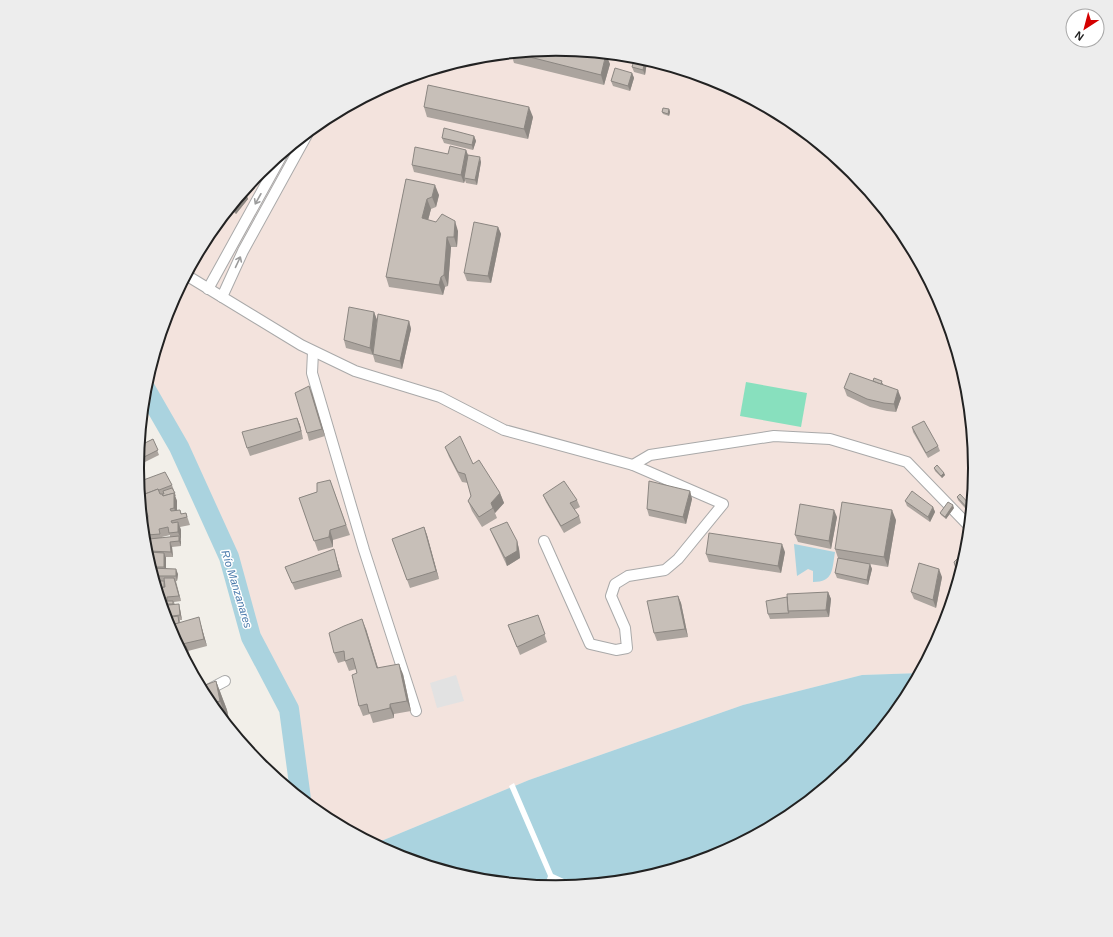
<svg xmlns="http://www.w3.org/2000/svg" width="1113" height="937" font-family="Helvetica,sans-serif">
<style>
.military{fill:#f3e3dd}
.pitch{fill:#88e0be}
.parking{fill:#e2e2e2}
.water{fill:#aad3df}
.pier{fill:#fff}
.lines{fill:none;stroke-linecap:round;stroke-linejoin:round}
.river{stroke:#aad3df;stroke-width:20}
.minor-casing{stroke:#a9a9a9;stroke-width:12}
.minor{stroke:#fff;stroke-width:10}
.wall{fill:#aba49e;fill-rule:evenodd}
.shaded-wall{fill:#8b8681}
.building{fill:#c7bfb8;stroke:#8b8681}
.oneway{stroke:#9c9c9c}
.labels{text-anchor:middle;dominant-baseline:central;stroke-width:3;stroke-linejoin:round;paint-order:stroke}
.water-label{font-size:11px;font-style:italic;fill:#4a7aab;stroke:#fff}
.rim{fill:none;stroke:#222;stroke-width:2}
</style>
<rect width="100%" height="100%" fill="#f2efe9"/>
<!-- military -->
<path class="military" d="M557,49L639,57L717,81L790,120L853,172L905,236L944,308L968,387L976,469L968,551L944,629L921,673L862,675L743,705L529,780L374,844L323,817L301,799L289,709L251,637L229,557L179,447L145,386L169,308L208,235L260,172L324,120L396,81L475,57Z"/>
<!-- pitch -->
<path class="pitch" d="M746,382L807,393L801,427L740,416Z"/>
<!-- parking -->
<path class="parking" d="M456,675L464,701L437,708L430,683Z"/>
<!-- water -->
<g class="water">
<path d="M794,544L835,552C832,569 834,582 813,582V571L808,569L797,576Z"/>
<path d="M921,673L905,702L853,765L789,817L717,856L638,880L556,888L474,880L396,856L374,844L529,780L743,705L862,675Z"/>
</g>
<!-- pier -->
<path class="pier" d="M514,783L553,874L579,886L583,883L584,885L556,888L544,887L548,876L509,786Z"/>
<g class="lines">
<!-- river -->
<path class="river" d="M145,388L179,447L229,557L251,637L289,709L301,799"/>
<!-- minor casing -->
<g class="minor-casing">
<g id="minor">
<path d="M186,275L301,345L355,371L440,397L504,430L633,465L723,504L678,559L665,570L628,576L615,584L611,596L625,628L627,648L616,650L590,644L544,541"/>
<path d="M208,289L283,153"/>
<path d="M222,297L243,251L309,131"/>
<path d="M313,352L312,373L364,550L416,711"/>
<path d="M633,465L650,455L774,436L830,439L907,462L970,527"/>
<path d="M139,494L148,525V561"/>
<path d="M206,691L225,681"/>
</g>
</g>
<!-- minor -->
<use href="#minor" class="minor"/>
</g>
<!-- wall -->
<g class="wall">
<path d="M557,49L610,64L604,85L514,63L511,53Z"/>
<path d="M647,62L645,75L634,72L632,67Z"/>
<path d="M632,73L634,78L630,91L613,86L611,81Z"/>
<path d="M424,107L533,117L528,139L427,117Z"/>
<path d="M669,109L670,112L669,116L663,114L662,112Z"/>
<path d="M474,136L476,141L473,150L444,143L442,138Z"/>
<path d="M466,150L468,155L481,162L477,185L466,183L465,180L464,183L414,172L412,165L448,154Z"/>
<path d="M406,179L439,195L436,207L431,209L428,220L458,231L457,247H451L448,286L445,287L443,295L389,287L386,277Z"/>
<path d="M243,192L246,194L248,199L236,214L230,209Z"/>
<path d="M498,227L501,234L491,283L467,281L464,273Z"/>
<path d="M374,312L377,320L375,340L409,321L411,329L402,369L375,362L373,355L346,348L344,340Z"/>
<path d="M873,381L883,383V385L901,398L896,412L887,411L870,407L847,396L844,388Z"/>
<path d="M312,393L325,436L309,441L307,433Z"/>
<path d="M297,418L300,425L303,439L250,456L247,448Z"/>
<path d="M912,427L938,446L940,451L928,458L913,432Z"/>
<path d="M141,430L146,439L141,442L142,444L153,439L159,455L137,466Z"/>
<path d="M445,447L473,464L500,493L504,503L495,513L497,518L482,527L472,511L468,501L471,496L468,483L462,482L449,457Z"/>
<path d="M934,468L944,473L945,475L942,478L935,471Z"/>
<path d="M330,480L350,535L333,540V547L318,551L299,498L317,492Z"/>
<path d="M172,485L176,496H175L177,501V510L182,514L186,513L190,525L180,527L181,530V540H180L181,546L172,547L173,557H166V568L178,574L177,581H176L181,601L174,602L175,605L180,609L182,620H180V622L201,625L207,646L188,651L192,662L187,663L169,629L148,561L149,552V541L147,535L148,516L140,496ZM170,535V537L162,538V537Z"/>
<path d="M690,491L692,499L686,524L649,516L647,509Z"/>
<path d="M543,495L577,500L580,507L574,510L579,516L581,523L564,533L546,502Z"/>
<path d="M957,497L972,507L971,515L958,500Z"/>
<path d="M905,501L933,507L935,512L930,522L907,506Z"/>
<path d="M954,508L946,519L941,515L940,513Z"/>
<path d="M837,517L831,549L798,542L795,535Z"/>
<path d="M896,520L888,567L870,564L872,569L868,585L837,578L835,573L838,558L835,549Z"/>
<path d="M424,527L427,535L439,579L410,588L392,539Z"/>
<path d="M490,529L517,541L519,549L520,558L507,566L493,536Z"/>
<path d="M785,552L781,573L709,562L706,554Z"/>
<path d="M336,557L342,577L295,590L285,567Z"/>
<path d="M942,577L936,608L914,599L911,592Z"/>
<path d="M828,592L831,599L829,617L770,619L768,614L787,597Z"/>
<path d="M678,596L681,603L688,637L657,641L654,633Z"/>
<path d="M538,615L547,642L520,655L508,625Z"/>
<path d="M366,629L378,668L403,674L411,711L394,714V718L373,723L370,714L363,716L359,706L357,673L356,669L349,671L345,661L338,663L334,653Z"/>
<path d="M194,667L195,672L197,680L196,681L190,668Z"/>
<path d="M216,681L227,710L231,729L208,701Z"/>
</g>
<!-- shaded-wall -->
<g class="shaded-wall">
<path d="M606,54L610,64L604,85L601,75Z"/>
<path d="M645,59H646L647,62L645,75L643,70Z"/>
<path d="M632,73L634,78L630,91L628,86Z"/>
<path d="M529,107L533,117L528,139L524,129Z"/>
<path d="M669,109L670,112L669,116L668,114Z"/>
<path d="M474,136L476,141L473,150L472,145Z"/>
<path d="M466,150L469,158L464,178L465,180L464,183L461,175Z"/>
<path d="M480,157L481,162L477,185L475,180Z"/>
<path d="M435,185L439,195L436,207L432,197Z"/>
<path d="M246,194L248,199L236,214L234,209Z"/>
<path d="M427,199L431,209L426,228L422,218Z"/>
<path d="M455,221L458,231L457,247L454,237Z"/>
<path d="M498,227L501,234L491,283L488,276Z"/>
<path d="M447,237L451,247L448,286L444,275Z"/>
<path d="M441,277L445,287L443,295L439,285Z"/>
<path d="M374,312L377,320L373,355L370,348Z"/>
<path d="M409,321L411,329L402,369L400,361Z"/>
<path d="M309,386L312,393L325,436L322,429Z"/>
<path d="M898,390L901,398L896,412L894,404Z"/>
<path d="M297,418L300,425L303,439L301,431Z"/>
<path d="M145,436L146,439L141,442L140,439Z"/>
<path d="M944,473L945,475L942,478L941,476Z"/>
<path d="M690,491L692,499L686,524L683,517Z"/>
<path d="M174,493L177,501V516L174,508Z"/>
<path d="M500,493L504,503L495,513L491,503Z"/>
<path d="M953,505L954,508L946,519L945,517Z"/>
<path d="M933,507L935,512L930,522L928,517Z"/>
<path d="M834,510L837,517L831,549L829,541Z"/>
<path d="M892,510L896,520L888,567L884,557Z"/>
<path d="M178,522L181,530V540L178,532Z"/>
<path d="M424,527L427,535L439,579L436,571Z"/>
<path d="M330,530L333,540V547L329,537Z"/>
<path d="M179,536L181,541V546L179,541Z"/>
<path d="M517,541L519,549L520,558L507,566L505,558Z"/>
<path d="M170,542L172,547L173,557L171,552Z"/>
<path d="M782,544L785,552L781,573L778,566Z"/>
<path d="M334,549L336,557L342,577L339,570Z"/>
<path d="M164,553L166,558V573L164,567Z"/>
<path d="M870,564L872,569L868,585L867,580Z"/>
<path d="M176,569L178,574L177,581L176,576Z"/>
<path d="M939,569L942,577L936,608L933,600Z"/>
<path d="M174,578L176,583L181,601L179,596Z"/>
<path d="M828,592L831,599L829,617L826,610Z"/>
<path d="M678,596L681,603L688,637L685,629Z"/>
<path d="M179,604L180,609L182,620L180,615Z"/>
<path d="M199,617L201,625L207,646L204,639Z"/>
<path d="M362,619L366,629L381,678L377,668Z"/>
<path d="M399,664L403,674L411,711L407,701Z"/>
<path d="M216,681L227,710L231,729L220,701Z"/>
<path d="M390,704L394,714V718L390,708Z"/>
</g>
<!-- building -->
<g class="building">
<path d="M557,49L606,54L601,75L514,53Z"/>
<path d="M635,57L645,59L643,70L632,67Z"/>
<path d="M615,68L632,73L628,86L611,81Z"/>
<path d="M428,85L529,107L524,129L424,107Z"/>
<path d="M663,108L669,109L668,114L662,112Z"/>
<path d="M444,128L474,136L472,145L442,138Z"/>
<path d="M450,146L466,150L461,175L412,165L415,147L448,154Z"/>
<path d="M468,155L480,157L475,180L464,178Z"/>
<path d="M406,179L435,185L432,197L427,199L422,218L436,222L442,214L455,221L454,237H447L444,275L441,277L439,285L386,277Z"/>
<path d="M243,192L246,194L234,209L231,207Z"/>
<path d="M474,222L498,227L488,276L464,273Z"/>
<path d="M349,307L374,312L370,348L344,340Z"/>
<path d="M378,314L409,321L400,361L373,354Z"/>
<path d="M850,373L898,390L894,404L884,403L867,399L844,388Z"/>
<path d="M874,378L882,381L881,384L873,381Z"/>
<path d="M309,386L322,429L307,433L295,393Z"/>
<path d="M297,418L301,431L247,448L242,432Z"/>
<path d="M924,421L938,446L926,453L912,427Z"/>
<path d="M142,431L145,436L140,439L142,444L139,446L141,432Z"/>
<path d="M460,436L473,464L479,460L500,493L491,503L493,508L479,517L468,501L471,496L465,474L458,472L445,447Z"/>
<path d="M153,439L158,450L138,460L139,446Z"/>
<path d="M937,465L944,473L941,476L934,468Z"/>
<path d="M165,472L172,485L159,490L158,489L142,495L139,487L138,482Z"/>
<path d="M330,480L346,525L330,530L329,537L314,541L299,498L317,492V483Z"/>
<path d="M564,481L577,500L570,503L579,516L561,526L543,495Z"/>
<path d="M649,481L690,491L683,517L647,509Z"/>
<path d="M172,488L175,493L163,496L162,494H164L163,491Z"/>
<path d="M158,489L160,494H162L163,496L174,493V508L170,509L171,511L180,510L181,514L186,513L187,517L171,521L172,523L178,522V532L169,533L168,527L159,529L160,534L147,535L148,516L140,496Z"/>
<path d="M912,491L933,507L928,517L905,501Z"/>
<path d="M960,494L972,507V511L971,512L957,497Z"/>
<path d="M842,502L892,510L884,557L835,549Z"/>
<path d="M948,502L953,505L945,517L940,513Z"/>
<path d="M800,504L834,510L829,541L795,535Z"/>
<path d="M507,522L517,541V551L505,558L490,529Z"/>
<path d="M424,527L436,571L407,580L392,539Z"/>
<path d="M709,533L782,544L778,566L706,554Z"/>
<path d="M179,536V541L170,542L171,552L149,551V539Z"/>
<path d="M334,549L339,570L292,583L285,567Z"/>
<path d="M148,552L164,553V567H150L148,561Z"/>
<path d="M962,554H967L960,576L958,575L954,562Z"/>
<path d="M838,558L870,564L867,580L835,573Z"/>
<path d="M919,563L939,569L933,600L911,592Z"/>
<path d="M150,568L176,569V576H153Z"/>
<path d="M164,578H174L179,596L167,597V601H173V604H166V607H162L156,588L165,587Z"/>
<path d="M154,581H164V587L156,588Z"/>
<path d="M828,592L826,610L788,611L787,594Z"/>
<path d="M678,596L685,629L654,633L647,601Z"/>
<path d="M787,597L788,611L789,613L768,614L766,601Z"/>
<path d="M179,604L180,615L165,617L163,609L168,608V605Z"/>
<path d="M538,615L545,634L517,647L508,625Z"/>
<path d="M178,616L179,623L168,626L166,618Z"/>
<path d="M199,617L204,639L178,645L169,629L168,626Z"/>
<path d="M362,619L377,668L399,664L407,701L390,704V708L369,713L367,704L359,706L352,675L357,673L353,658L345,661L344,651L334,653L329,633L344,626Z"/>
<path d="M186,646L190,657L185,658L179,649Z"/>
<path d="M194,667L195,675L194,676L190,668Z"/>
<path d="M216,681L220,701L210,704L208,701L200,687Z"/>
</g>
<!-- one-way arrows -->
<defs><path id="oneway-shaft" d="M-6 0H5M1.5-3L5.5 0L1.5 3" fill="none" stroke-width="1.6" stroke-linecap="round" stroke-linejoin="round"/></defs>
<g class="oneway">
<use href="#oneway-shaft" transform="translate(258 199) rotate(119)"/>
<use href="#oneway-shaft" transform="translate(238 262) rotate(-65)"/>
</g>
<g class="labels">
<!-- water labels -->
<g class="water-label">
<text transform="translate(237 589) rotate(73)">Río Manzanares</text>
</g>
</g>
<!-- crop -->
<path d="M0 0H1113V937H0ZM144 468a412 412 0 1 1 824 0a412 412 0 1 1-824 0Z" fill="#ededed" fill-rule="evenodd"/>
<path class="rim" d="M144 468a412 412 0 1 1 824 0a412 412 0 1 1-824 0Z"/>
<!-- north arrow -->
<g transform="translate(1085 28) rotate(216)"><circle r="19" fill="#ffffff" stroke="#a7a7a7"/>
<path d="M0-3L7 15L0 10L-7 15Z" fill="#d40000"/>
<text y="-6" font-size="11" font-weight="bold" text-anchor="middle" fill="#222222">N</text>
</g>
</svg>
